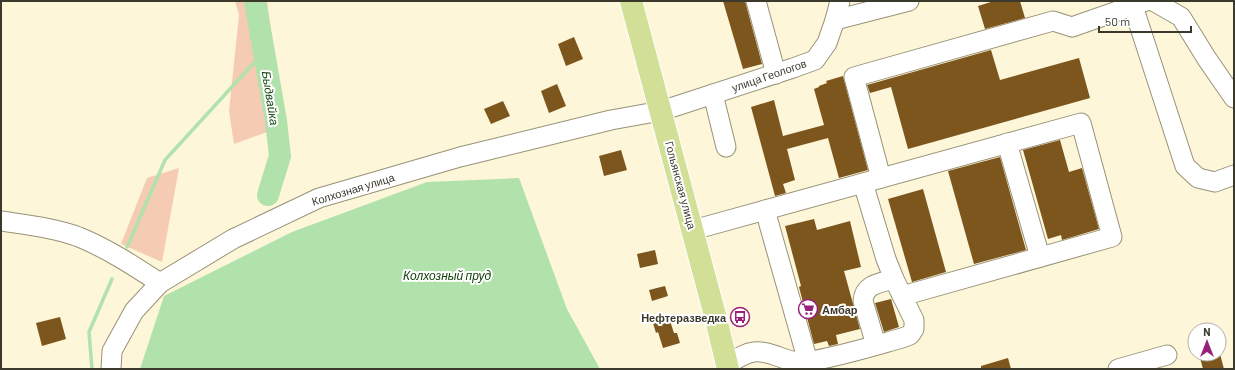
<svg xmlns="http://www.w3.org/2000/svg" width="1235" height="370" font-family="Barlow,sans-serif">
<style>
.green{fill:#f5cbb4}
.water{fill:#b1e2ac}
.lines{fill:none;stroke-linecap:round;stroke-linejoin:round}
.stream{stroke:#b1e2ac;stroke-width:3.5}
.river{stroke:#b1e2ac;stroke-width:22}
.building{fill:#7d561d}
.minor-casing{stroke:#989277;stroke-width:21}
.major-casing{stroke:#fff;stroke-width:24}
.minor{stroke:#fff;stroke-width:19}
.major{stroke:#d1df97;stroke-width:22}
.labels{text-anchor:middle;dominant-baseline:central;stroke-width:4;stroke-linejoin:round;paint-order:stroke}
.street-label{font-size:11px;fill:#3b382c;stroke:#fff}
.poi-label{font-size:11px;font-weight:bold;fill:#3b382c;stroke:#fff;text-anchor:start}
.water-label{font-size:12px;font-style:italic;fill:#10400d;stroke:#fff}
</style>
<rect width="100%" height="100%" fill="#fdf6d9"/>
<!-- green -->
<g class="green">
<path d="M235,1H267L284,126L234,144L229,111L239,15Z"/>
<path d="M179,168L162,262L121,244L147,178Z"/>
</g>
<!-- water -->
<path class="water" d="M519,178L567,309L600,369H140L164,296L292,232L427,182Z"/>
<g class="lines">
<!-- stream -->
<g class="stream">
<path d="M127,247L165,160L263,53"/>
<path d="M92,369L89,332L112,279"/>
</g>
<!-- river -->
<path class="river" d="M255,1L276,121L280,156L268,195"/>
</g>
<!-- building -->
<g class="building">
<path d="M723,1H745L762,64L743,69Z"/>
<path d="M994,1H1020L1025,18L985,29L978,6Z"/>
<path d="M574,37L583,59L566,66L558,44Z"/>
<path d="M991,50L1000,80L1079,58L1090,98L908,149L891,87L870,93L867,85Z"/>
<path d="M843,76L868,170L839,178L828,138L787,149L795,180L783,184L786,193L775,196L751,107L774,100L783,136L824,125L814,89L819,87V86L827,83L826,81Z"/>
<path d="M557,84L566,106L549,113L541,91Z"/>
<path d="M503,101L510,116L491,124L484,109Z"/>
<path d="M1060,140L1069,172L1082,168L1099,229L1062,240L1061,235L1048,239L1023,150Z"/>
<path d="M621,150L627,170L604,176L599,156Z"/>
<path d="M1000,157L1026,250L974,264L948,171Z"/>
<path d="M923,189L946,272L912,282L888,199Z"/>
<path d="M814,219L817,230L850,221L861,267L844,271L860,329L836,335L838,344L829,346L827,341L814,344L799,287L801,286L785,226Z"/>
<path d="M655,250L658,264L640,268L637,254Z"/>
<path d="M665,286L668,296L652,301L649,290Z"/>
<path d="M891,299L899,327L884,332L875,303Z"/>
<path d="M60,317L66,339L42,346L36,323Z"/>
<path d="M669,318L674,333H677L680,343L663,348L658,332L656,333L653,323Z"/>
<path d="M1199,354H1220L1224,369H1203Z"/>
<path d="M1008,358L1011,369H981V366Z"/>
</g>
<g class="lines">
<!-- minor casing -->
<g class="minor-casing">
<g id="minor">
<path d="M756,1L776,74"/>
<path d="M1153,1L1181,17L1207,59L1234,98"/>
<path d="M1133,6L1185,166L1198,178L1215,182L1234,175"/>
<path d="M835,20L909,1"/>
<path d="M713,94L726,147"/>
<path d="M1007,143L1040,257"/>
<path d="M881,178L854,77L1053,21L1072,27L1146,1"/>
<path d="M765,210L810,369"/>
<path d="M1,221C27,225 55,228 79,237C108,249 134,266 160,283"/>
<path d="M693,230L1081,123L1112,237L902,296"/>
<path d="M876,345L863,301C864,284 880,283 894,279"/>
<path d="M727,365C735,360 744,353 754,352C772,350 787,364 805,362C838,357 870,347 902,338L910,335L914,329V320L894,279L886,259L863,183"/>
<path d="M111,369L112,351L134,311L160,283L233,239L319,198L460,157L611,120L661,111L793,68L815,60L827,43L835,20L840,1"/>
<path d="M1118,369L1167,355"/>
</g>
</g>
<!-- major casing -->
<g class="major-casing">
<path id="major" d="M631,1L716,319L728,369"/>
</g>
<!-- minor -->
<use href="#minor" class="minor"/>
<!-- major -->
<use href="#major" class="major"/>
</g>
<!-- icons -->
<defs>
<g id="supermarket-ring" transform="scale(1)"><circle r="9.5" fill="#fff" stroke="#9a217b" stroke-width="1.5"/><path d="M-6-5.5h2.5l.6 2H6L4.5 2H-2.5L-4.4-4H-6ZM-1.5 3.2a1.3 1.3 0 1 0 .1 0ZM3 3.2a1.3 1.3 0 1 0 .1 0Z" fill="#9a217b"/></g>
<g id="bus-ring" transform="scale(1)"><circle r="9.5" fill="#fff" stroke="#9a217b" stroke-width="1.5"/><path d="M-5-6H5V4H4V6H2V4H-2V6H-4V4H-5ZM-3.5-4V0h7V-4ZM-3.5 1.2v1.5H-2V1.2ZM2 1.2v1.5H3.5V1.2Z" fill="#9a217b"/></g>
</defs>
<g fill-rule="evenodd">
<use href="#supermarket-ring" x="808" y="309"/>
<use href="#bus-ring" x="740" y="317"/>
</g>
<g class="labels">
<!-- street labels -->
<g class="street-label">
<text transform="translate(769 75) rotate(-19)">улица Геологов</text>
<text transform="translate(681 185) rotate(75)">Гольянская улица</text>
<text transform="translate(353 189) rotate(-17)">Колхозная улица</text>
</g>
<!-- poi labels -->
<g class="poi-label">
<text x="822" y="309">Амбар</text>
<text x="726" y="317" text-anchor="end">Нефтеразведка</text>
</g>
<!-- water labels -->
<g class="water-label">
<text transform="translate(271 98) rotate(81)">Быдвайка</text>
<text x="447" y="275">Колхозный пруд</text>
</g>
</g>
<!-- border -->
<rect width="1235" height="370" fill="none" stroke="#3b382c" stroke-width="4"/>
<!-- north arrow -->
<g transform="translate(1207 342)"><circle r="19" fill="#ffffff" stroke="#b1afab"/>
<path d="M0-3L7 15L0 10L-7 15Z" fill="#9a217b"/>
<text y="-6" font-size="11" font-weight="bold" text-anchor="middle" fill="#3b382c">N</text>
</g>
<!-- scale -->
<path d="M1099 26v6h92v-6" fill="none" stroke="#3b382c" stroke-width="2"/>
<text x="1105" y="26" font-size="12" fill="#3b382c" stroke="#ffffff" stroke-width="3" paint-order="stroke">50 m</text>
</svg>
